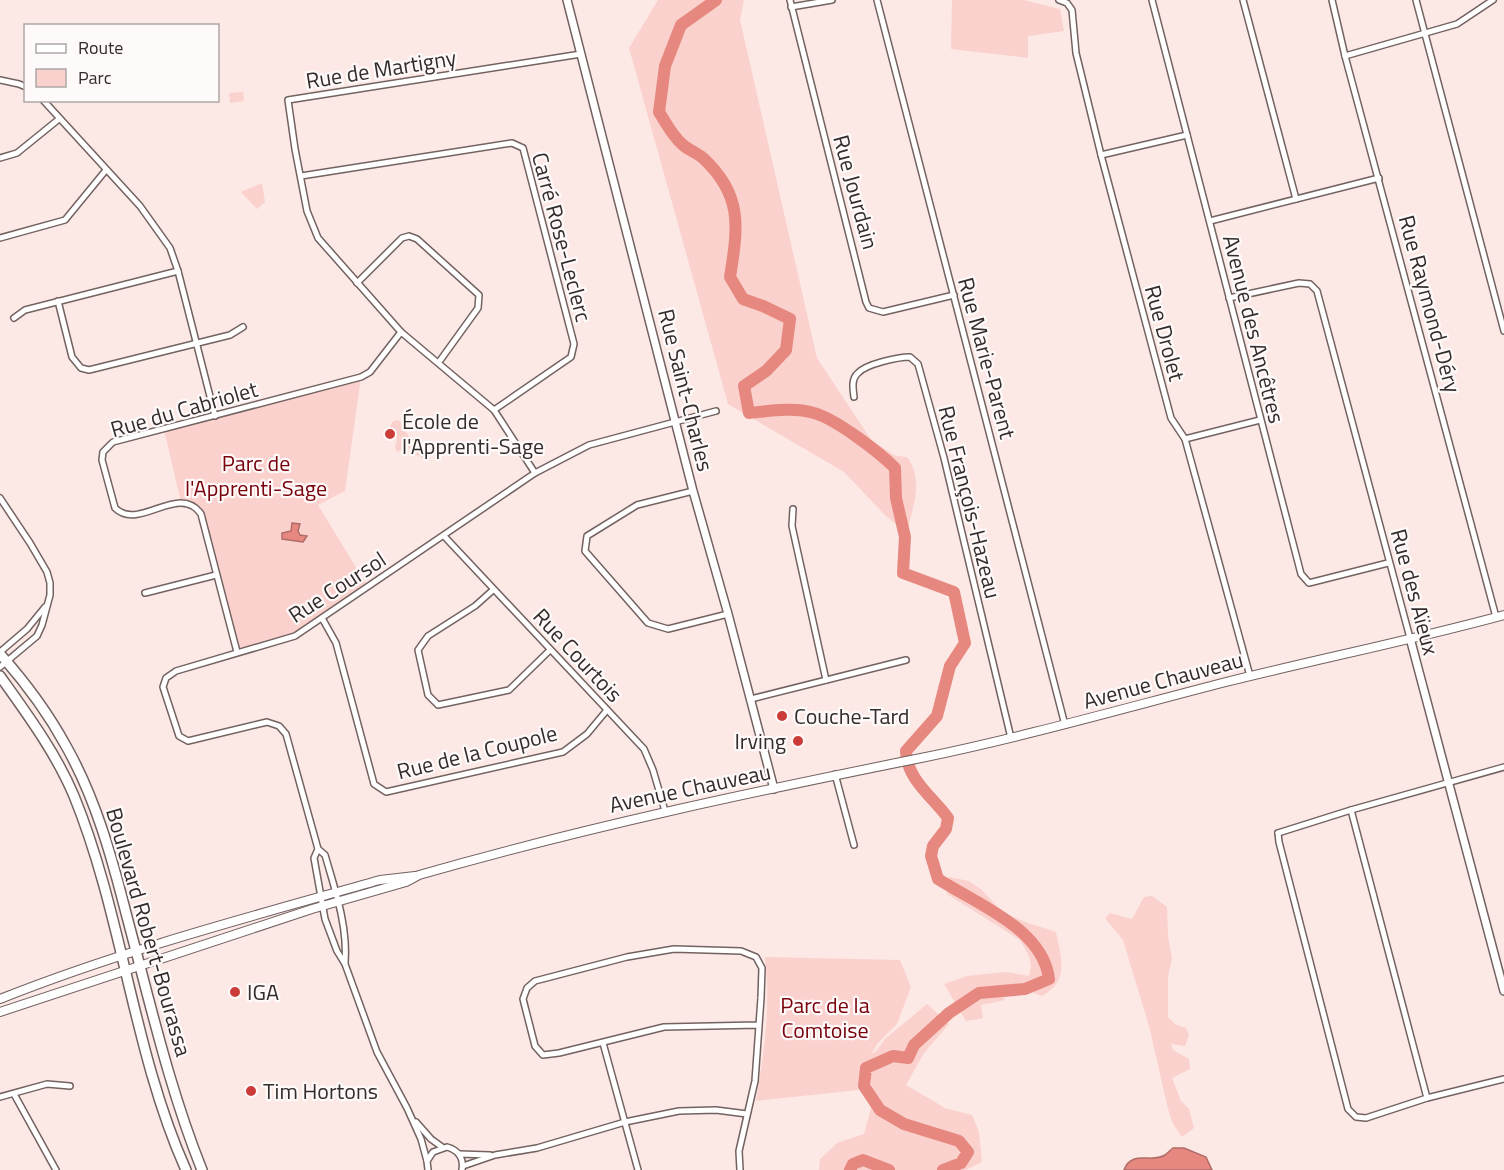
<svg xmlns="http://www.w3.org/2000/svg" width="1504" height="1170" font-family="'Titillium Web',sans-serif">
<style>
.green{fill:#fad1cc}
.water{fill:#e6887f;stroke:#b06c66;stroke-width:1.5}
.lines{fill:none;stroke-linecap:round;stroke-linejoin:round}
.river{stroke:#e6887f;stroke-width:12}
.minor-casing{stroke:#726260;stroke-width:8}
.tertiary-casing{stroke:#726260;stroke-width:10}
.secondary-casing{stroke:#726260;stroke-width:10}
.trunk-casing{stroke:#726260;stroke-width:12}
.minor{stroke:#fff;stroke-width:5}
.tertiary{stroke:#fff;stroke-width:7}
.secondary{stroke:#fff;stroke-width:8}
.trunk{stroke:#fff;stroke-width:9}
.poi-dot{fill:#cb3c38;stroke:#fefaf9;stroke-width:2}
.labels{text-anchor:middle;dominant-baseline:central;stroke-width:4.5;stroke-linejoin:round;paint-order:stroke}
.street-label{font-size:22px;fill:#332c2b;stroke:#fefaf9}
.poi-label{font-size:22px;fill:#332c2b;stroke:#fefaf9;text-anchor:start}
.park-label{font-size:22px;fill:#77000a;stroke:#fefaf9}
</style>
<rect width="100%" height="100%" fill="#fce9e6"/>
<!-- green -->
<g class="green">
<path d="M658,0H744L740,20L817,358L872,441L896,456L907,457C925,482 912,508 906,536L899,527L885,515L844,472L728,404L629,48Z"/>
<path d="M952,0H1024L1060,9L1064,31L1028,36V58L951,49Z"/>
<path d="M243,92L244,101L230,103L229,93Z"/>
<path d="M262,183L265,202L257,209L241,192Z"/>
<path d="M361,377L345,491L318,505L368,587L295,636L237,652L201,515L196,507L181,502L164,430Z"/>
<path d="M396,420L400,421L409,437L424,445L427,461L412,452L408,447L397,452L395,447L397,439L390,427L392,422Z"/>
<path d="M949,877L969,881L982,890L1002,912L1025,922L1056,932C1061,958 1070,980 1042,996L1032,992L1003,997L1005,1000L981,1005L983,1018L966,1021L944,984L967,976L1006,972L1029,976L1031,966L1029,956L1020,940L947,894Z"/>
<path d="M1152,896L1167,907L1168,936L1172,958L1168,977V1017L1175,1024L1186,1028L1189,1035L1185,1046L1171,1044L1173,1050L1189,1059L1190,1069L1172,1078L1181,1101L1189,1109L1194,1128L1182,1137L1173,1124L1168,1109L1149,1026L1123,940L1105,918L1110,913L1132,919L1144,897Z"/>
<path d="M765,957L900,960L911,987L897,1024L878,1043L871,1054L877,1050L885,1039L927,1004L949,1024L924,1053L906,1085L945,1108L972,1115L979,1132L982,1162L966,1170H819L820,1159L837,1143L864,1134L873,1101L868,1060L862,1070L858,1090L756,1101C764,1053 771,1005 765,957Z"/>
</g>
<!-- water -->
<g class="water">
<path d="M292,523L300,524L298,531L300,535L307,536L303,542L282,539V533L291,531Z"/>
<path d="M1173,1148H1184L1206,1157L1212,1170H1124C1132,1149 1151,1164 1165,1155C1168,1153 1170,1150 1173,1148Z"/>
</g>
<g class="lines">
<!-- river -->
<g class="river">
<path d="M716,0L681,25L665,66L659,112C666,123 673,137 683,145C689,150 697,153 703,158C743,195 738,227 730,277L743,299L763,306L790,319L786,350L766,371L744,386L749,413C769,411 794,407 814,413C836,419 879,452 895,468L896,498L905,537L903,573L954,592L965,643L950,666L937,716L906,751C907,780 932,796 948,818L946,829L933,846L931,856L938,879C977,904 1043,929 1049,979L1025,989L979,993L949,1013L914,1045L908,1058L893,1056L866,1068L864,1086L880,1110L904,1124L959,1141L968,1152L961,1163L943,1170"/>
<path d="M850,1170L853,1164L863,1160L889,1170"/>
</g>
<!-- minor casing -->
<g class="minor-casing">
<g id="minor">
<path d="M790,0L866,302L869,308L883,312L954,295"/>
<path d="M877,0L1065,725"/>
<path d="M1059,0L1067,3L1072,10L1076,53L1101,155L1171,418L1185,439L1250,676"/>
<path d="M1152,0L1301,574L1309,583L1388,563"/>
<path d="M1243,0L1296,199"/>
<path d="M1332,0L1345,56L1496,617"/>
<path d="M1416,0L1504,331"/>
<path d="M791,7L832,0"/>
<path d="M1345,56L1457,24L1493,0"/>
<path d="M0,80L19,84L26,87"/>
<path d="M43,100L140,206L170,248L178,271L215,416"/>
<path d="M1101,155L1187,135"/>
<path d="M0,158L17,153L59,119"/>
<path d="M301,176L512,143L523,148L574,344L571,357L494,410"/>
<path d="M1210,221L1379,178"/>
<path d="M0,238L65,220L106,170"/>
<path d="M357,283L402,238L409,236L417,239L479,295L478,308L439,362"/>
<path d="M1229,298L1299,283L1310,284L1317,291L1410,638"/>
<path d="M58,301L72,357L81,368L89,370L230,335L243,327"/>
<path d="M14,318L25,310L178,271"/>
<path d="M854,397C853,389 851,379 858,373C866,364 898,357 910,357L918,364L944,458L1011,738"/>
<path d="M1185,439L1260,420"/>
<path d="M535,473L494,410L401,332L318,238L307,211L295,149L288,100L581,54"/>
<path d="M693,491L637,505L587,536L585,551L648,623L668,629L728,614"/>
<path d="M0,498L30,543L47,572L50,583V595L42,625L37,636L0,667"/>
<path d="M793,509L792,526L826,680"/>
<path d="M444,536L644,749L653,770L665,811"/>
<path d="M493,590L475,606L428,636L418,650L428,695L438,705L509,690L550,650"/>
<path d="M145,593L216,575"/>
<path d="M322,618L336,643L374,784L386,792L563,752L587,734L607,710"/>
<path d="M0,652L27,629L45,607"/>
<path d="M237,652L201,514C179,482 139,532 115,508L102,460L103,452L113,442L361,377L370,372L401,332"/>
<path d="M751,699L906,660"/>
<path d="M835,774L854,845"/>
<path d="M1351,810L1427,1098"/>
<path d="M1278,833L1279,842L1348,1109L1356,1117L1366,1118L1427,1098L1504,1079"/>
<path d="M1278,833L1351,810L1504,767"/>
<path d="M318,849L325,855C335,890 348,926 345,963"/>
<path d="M603,1043L638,1170"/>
<path d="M14,1094L56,1170"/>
<path d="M0,1097L47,1084L70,1086"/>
<path d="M416,1122L431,1139L442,1147"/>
<path d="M459,1154L490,1155"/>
<path d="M427,1161L421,1139L407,1108L377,1052L345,964L337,951L325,919L314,858L318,849L286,734L279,726L267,722L188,741L179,736L163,687L166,678L176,671L295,636L535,473L589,445L716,411"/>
<path d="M463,1166L495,1155L537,1148L625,1122L679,1111L716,1110L747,1114"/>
<path d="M428,1170L427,1161L433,1152L447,1147C458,1150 464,1158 462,1170"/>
<path d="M740,1170L739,1151L755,1081L761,998L762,968L756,957L741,951L674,949L627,957L535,981L527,988L523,999L535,1046L543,1055L559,1053L664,1027L758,1025"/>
</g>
</g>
<!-- tertiary casing -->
<g class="tertiary-casing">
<g id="tertiary">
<path d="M567,0L693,491L728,614L774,789"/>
<path d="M1410,638L1504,991"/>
</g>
</g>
<!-- secondary casing -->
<g class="secondary-casing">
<g id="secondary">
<path d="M0,999C123,950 253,916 380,880L415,876"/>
<path d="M0,1012L312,909L406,882L419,875C586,827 752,792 921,758C1024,737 1125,708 1226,682C1318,659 1412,640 1504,615"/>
</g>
</g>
<!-- trunk casing -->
<g class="trunk-casing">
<g id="trunk">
<path d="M0,654C25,682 48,713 66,746C96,799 112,858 127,917C150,1002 169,1088 202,1170"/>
<path d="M0,676C27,714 56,753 74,796C123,916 133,1052 186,1170"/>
</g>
</g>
<!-- minor -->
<use href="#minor" class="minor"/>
<!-- tertiary -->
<use href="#tertiary" class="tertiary"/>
<!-- secondary -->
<use href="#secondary" class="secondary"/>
<!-- trunk -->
<use href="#trunk" class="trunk"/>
</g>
<!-- markers -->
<g class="poi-dot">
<circle cx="390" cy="434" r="6"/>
<circle cx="782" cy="716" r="6"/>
<circle cx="798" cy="741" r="6"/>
<circle cx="235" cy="992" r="6"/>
<circle cx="251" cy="1091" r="6"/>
</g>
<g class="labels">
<!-- street labels -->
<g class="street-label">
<text transform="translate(381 69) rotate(-9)">Rue de Martigny</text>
<text transform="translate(856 192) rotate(75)">Rue Jourdain</text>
<text transform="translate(562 237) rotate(75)">Carré Rose-Leclerc</text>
<text transform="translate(1430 304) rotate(75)">Rue Raymond-Déry</text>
<text transform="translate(1254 329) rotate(76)">Avenue des Ancêtres</text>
<text transform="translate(1165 333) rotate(75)">Rue Drolet</text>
<text transform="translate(987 358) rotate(75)">Rue Marie-Parent</text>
<text transform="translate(686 390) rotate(76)">Rue Saint-Charles</text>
<text transform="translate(184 409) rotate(-16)">Rue du Cabriolet</text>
<text transform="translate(970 502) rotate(76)">Rue François-Hazeau</text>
<text transform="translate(337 587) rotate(-33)">Rue Coursol</text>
<text transform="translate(1415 592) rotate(75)">Rue des Aïeux</text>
<text transform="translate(578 655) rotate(47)">Rue Courtois</text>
<text transform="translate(1163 680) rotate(-15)">Avenue Chauveau</text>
<text transform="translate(477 752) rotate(-14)">Rue de la Coupole</text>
<text transform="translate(690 788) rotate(-12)">Avenue Chauveau</text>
<text transform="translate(149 932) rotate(74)">Boulevard Robert-Bourassa</text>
</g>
<!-- poi labels -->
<g class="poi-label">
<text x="402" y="421">École de<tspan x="402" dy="25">l'Apprenti-Sage</tspan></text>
<text x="794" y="716">Couche-Tard</text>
<text x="786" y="741" text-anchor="end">Irving</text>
<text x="247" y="992">IGA</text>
<text x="263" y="1091">Tim Hortons</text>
</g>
<!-- park labels -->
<g class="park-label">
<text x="256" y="463">Parc de<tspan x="256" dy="25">l'Apprenti-Sage</tspan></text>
<text x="825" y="1005">Parc de la<tspan x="825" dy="25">Comtoise</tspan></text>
</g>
</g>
<!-- legend -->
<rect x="24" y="24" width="195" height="78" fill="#fefaf9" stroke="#ada8a7" stroke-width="1.5"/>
<rect x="36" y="44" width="30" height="9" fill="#ffffff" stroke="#ada8a7" stroke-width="1.5"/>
<text x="78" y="54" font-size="18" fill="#332c2b">Route</text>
<rect x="36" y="69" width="30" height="18" fill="#fad1cc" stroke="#ada8a7" stroke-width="1.5"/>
<text x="78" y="84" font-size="18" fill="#332c2b">Parc</text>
</svg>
